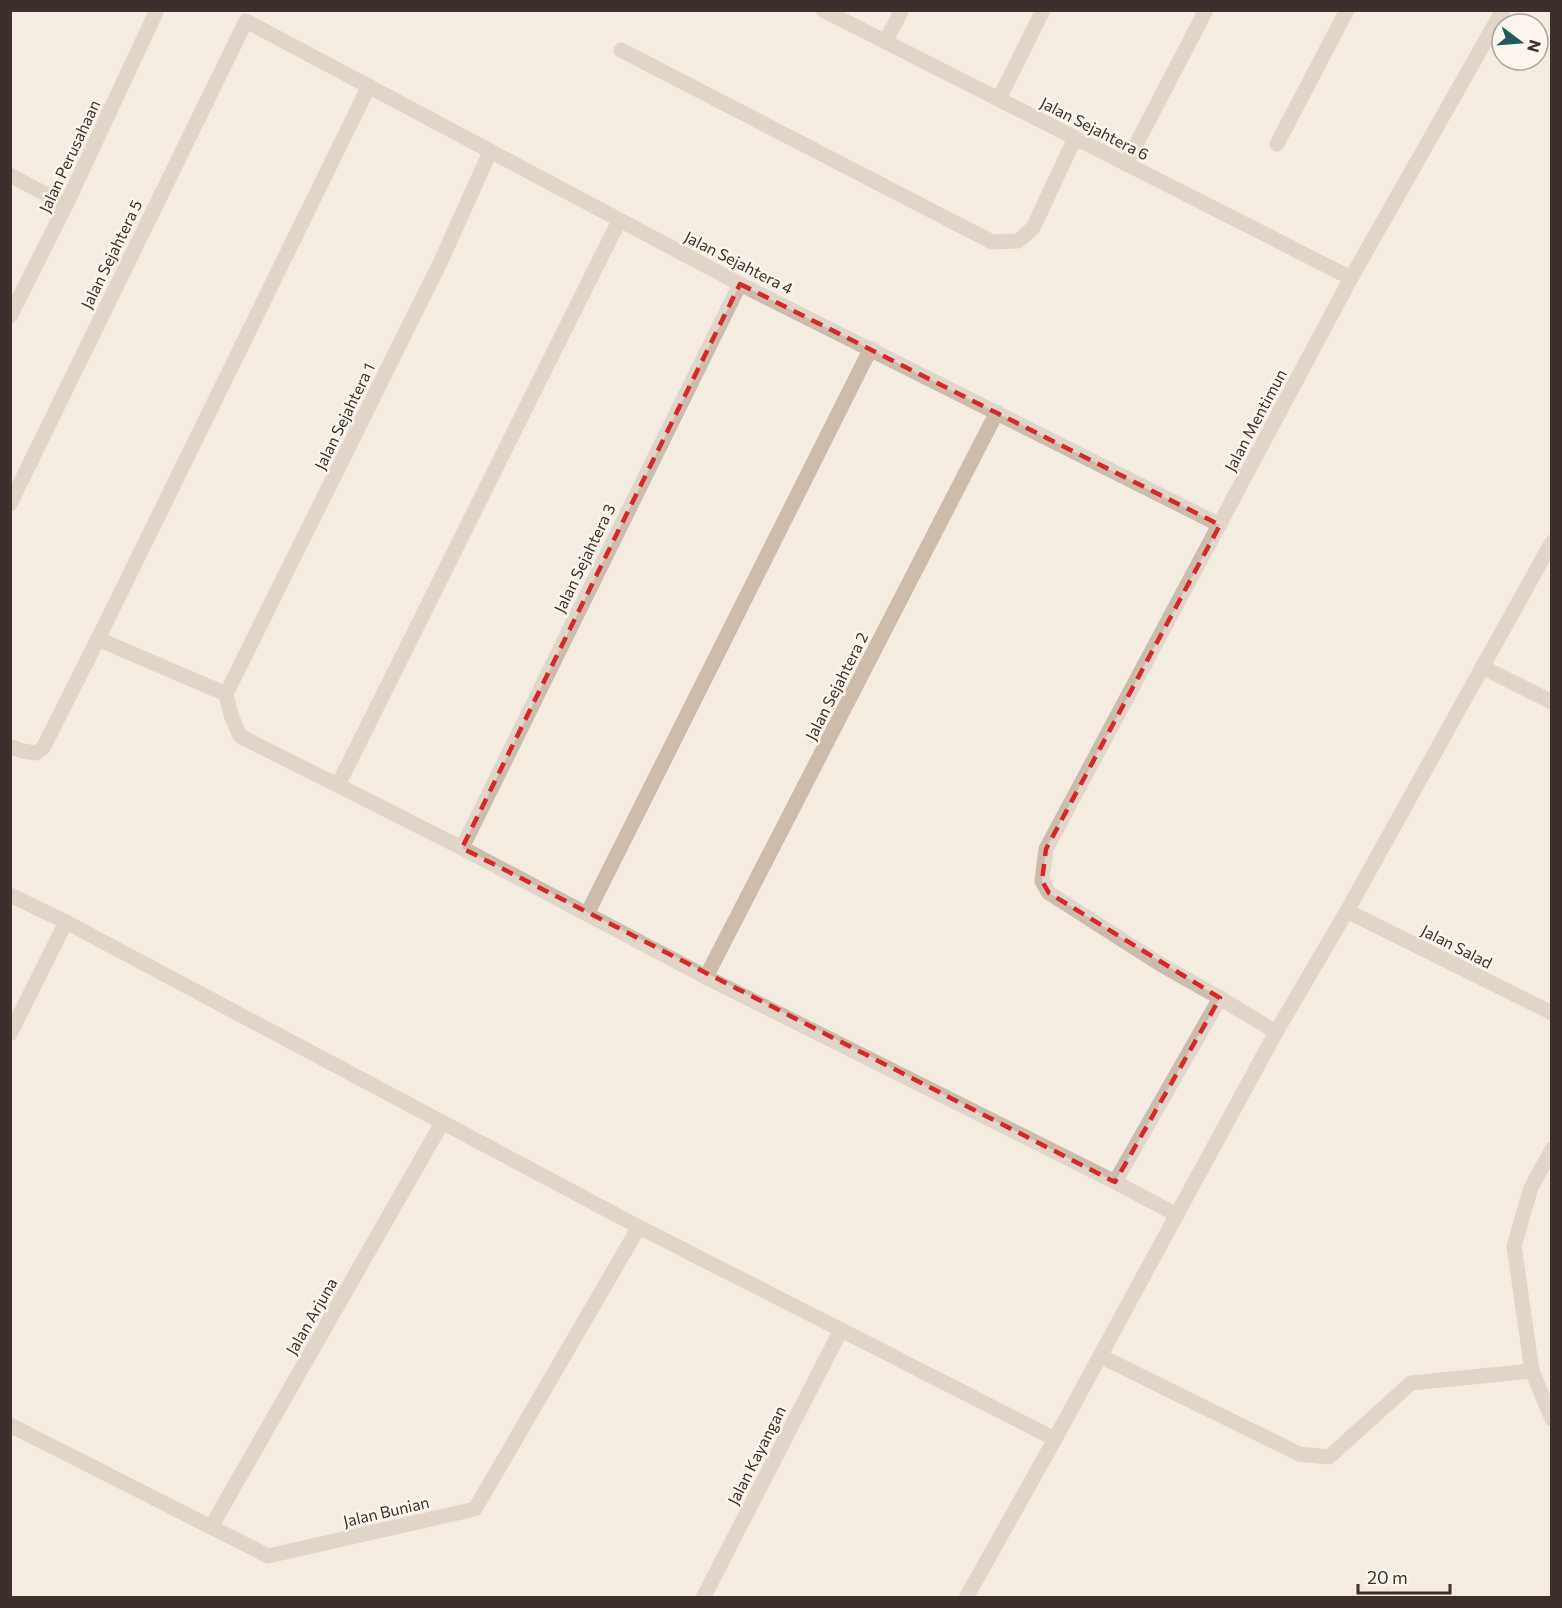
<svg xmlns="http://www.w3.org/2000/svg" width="1562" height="1608" font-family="Commissioner,sans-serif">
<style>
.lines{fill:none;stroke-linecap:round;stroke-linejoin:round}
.lane{stroke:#cdbbac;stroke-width:15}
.street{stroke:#cdbbac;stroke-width:15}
.marked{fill:none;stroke:#d62828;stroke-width:4.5;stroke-dasharray:12 8;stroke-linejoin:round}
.labels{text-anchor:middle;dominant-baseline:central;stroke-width:5;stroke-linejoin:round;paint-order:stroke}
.street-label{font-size:16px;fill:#3b302b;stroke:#fbf5ee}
</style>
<rect width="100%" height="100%" fill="#f4ebe1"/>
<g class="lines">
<!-- lane -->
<g class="lane">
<path d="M98,639L369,86"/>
<path d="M338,785L619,221"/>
<path d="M587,914L871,348"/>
</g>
<!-- street -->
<g class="street">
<path d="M823,10L1351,278"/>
<path d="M885,42L902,10"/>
<path d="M621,50L992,242L1018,241L1033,228L1075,138"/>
<path d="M999,99L1043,10"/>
<path d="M1277,144L1347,10"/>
<path d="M1126,164L1206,10"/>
<path d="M10,175L66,205"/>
<path d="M10,316L66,205L157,10"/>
<path d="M10,504L246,21L740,284L1220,525"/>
<path d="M1482,667L1552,702"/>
<path d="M226,694L440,263L490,152"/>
<path d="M10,746L22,751L36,753L43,748L98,639L226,694L231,715L240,736L462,848L706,977L1115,1182L1220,998L1160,964L1049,893L1042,881L1046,849L1351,278L1503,10"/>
<path d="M462,848L740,284"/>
<path d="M10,895L66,922L639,1227L1055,1439"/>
<path d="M1347,911L1552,1013"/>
<path d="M706,977L997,412"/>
<path d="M1220,998L1276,1032"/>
<path d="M10,1034L66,922"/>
<path d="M1552,1149L1531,1188L1514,1246L1532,1371L1552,1419"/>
<path d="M1115,1182L1177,1215"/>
<path d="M1100,1356L1299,1454L1329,1457L1411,1383L1532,1371"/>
<path d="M10,1425L268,1556L475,1509L639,1227"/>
<path d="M211,1527L442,1123"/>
<path d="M703,1598L841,1330"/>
<path d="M966,1598L1055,1439L1276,1032L1347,911L1552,542"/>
</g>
</g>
<!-- marked area -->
<path d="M0 0H1562V1608H0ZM740,284L1220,525L1046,849L1042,881L1049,893L1220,998L1115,1182L462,848Z" fill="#f4ebe1" fill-opacity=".55" fill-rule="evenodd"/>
<path class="marked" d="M740,284L1220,525L1046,849L1042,881L1049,893L1220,998L1115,1182L462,848Z"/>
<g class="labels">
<!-- street labels -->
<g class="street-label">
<text transform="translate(1095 128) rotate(27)">Jalan Sejahtera 6</text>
<text transform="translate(69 156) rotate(-65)">Jalan Perusahaan</text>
<text transform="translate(111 254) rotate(-64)">Jalan Sejahtera 5</text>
<text transform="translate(739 262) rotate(27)">Jalan Sejahtera 4</text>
<text transform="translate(344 416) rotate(-64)">Jalan Sejahtera 1</text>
<text transform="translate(1255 420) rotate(-62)">Jalan Mentimun</text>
<text transform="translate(584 558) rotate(-64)">Jalan Sejahtera 3</text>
<text transform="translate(836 686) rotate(-63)">Jalan Sejahtera 2</text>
<text transform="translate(1457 946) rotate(27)">Jalan Salad</text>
<text transform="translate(311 1316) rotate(-60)">Jalan Arjuna</text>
<text transform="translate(756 1455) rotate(-63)">Jalan Kayangan</text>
<text transform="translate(386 1511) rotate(-13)">Jalan Bunian</text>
</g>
</g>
<!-- border -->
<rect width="1562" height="1608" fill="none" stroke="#3b302b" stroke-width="24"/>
<!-- north arrow -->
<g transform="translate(1520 42) rotate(106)"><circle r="28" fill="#fbf5ee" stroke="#aea6a0" stroke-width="1.5"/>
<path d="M0-4.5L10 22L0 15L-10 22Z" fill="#1f5a5e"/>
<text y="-9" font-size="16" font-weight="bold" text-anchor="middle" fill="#3b302b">N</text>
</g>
<!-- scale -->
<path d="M1358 1584v9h92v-9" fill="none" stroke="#3b302b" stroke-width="3"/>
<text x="1367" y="1584" font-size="18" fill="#3b302b" stroke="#fbf5ee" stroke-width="4.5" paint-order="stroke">20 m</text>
</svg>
